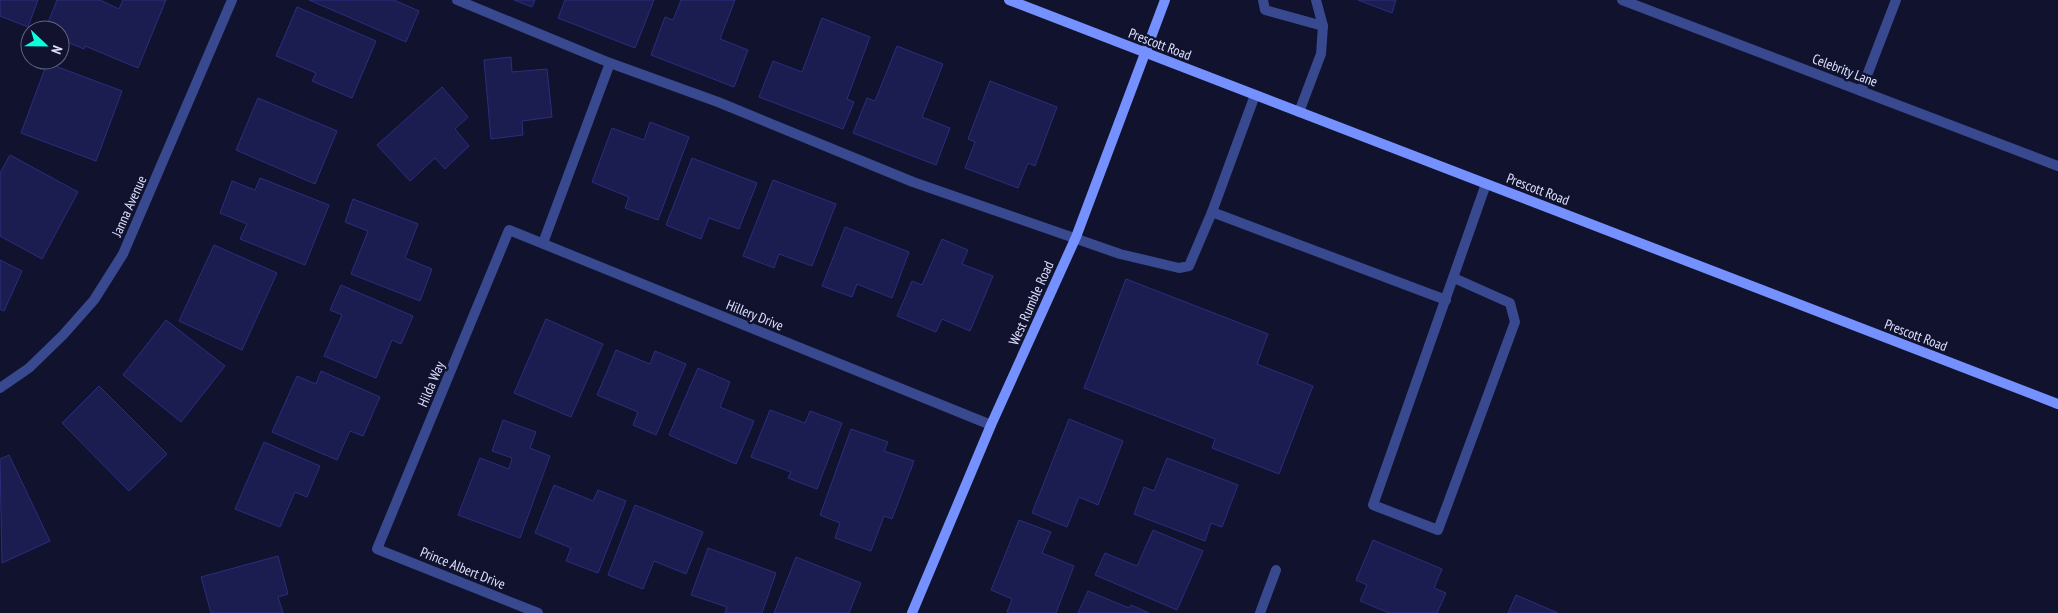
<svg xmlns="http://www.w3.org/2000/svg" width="2058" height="613" font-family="'PT Sans Narrow',sans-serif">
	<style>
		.building { fill: #1b1c50; stroke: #2b2e7e }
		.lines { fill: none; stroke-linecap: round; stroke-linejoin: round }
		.lane { stroke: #384990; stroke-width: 10 }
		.street { stroke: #384990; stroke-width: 10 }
		.secondary { stroke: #7491ff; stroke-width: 10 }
		.labels { text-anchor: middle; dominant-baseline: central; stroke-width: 5; stroke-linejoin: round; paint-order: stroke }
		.street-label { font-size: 14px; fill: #dde1ff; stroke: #10122e }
	</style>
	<rect width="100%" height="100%" fill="#10122e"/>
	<g class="building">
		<path d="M0,0H38L28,27L0,16Z"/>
		<path d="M57,0H100L119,9L123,0H166L138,68L85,46L84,49L60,39V30H45Z"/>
		<path d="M309,0H394L419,11L406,42Z"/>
		<path d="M514,0H535L532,7Z"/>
		<path d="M565,0H654L635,48L558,18Z"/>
		<path d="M681,0H735L720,39L748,50L734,87L651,55L665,17L673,20Z"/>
		<path d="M1358,0H1396L1392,13Z"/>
		<path d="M297,7L376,41L352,98L312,81L316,73L276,56Z"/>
		<path d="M822,18L870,37L847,99L854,102L843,129L759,97L773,61L802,72Z"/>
		<path d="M897,46L943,64L922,117L950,128L936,165L853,133L867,98L875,101Z"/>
		<path d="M511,57L512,72L547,69L552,117L522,121L523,135L491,139L484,60Z"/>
		<path d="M47,63L122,91L96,161L21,133Z"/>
		<path d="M990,81L1057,107L1035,166L1028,163L1018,188L965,168L975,142L968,139Z"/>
		<path d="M442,87L468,117L455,129L469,146L445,169L435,158L410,181L377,145Z"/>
		<path d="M258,98L337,131L315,184L236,150Z"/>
		<path d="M650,122L689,137L658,220L625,208L629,197L592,182L612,128L644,140Z"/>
		<path d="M10,155L78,192L42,259L0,236V173Z"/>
		<path d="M692,158L757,183L739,229L709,218L701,239L666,225Z"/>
		<path d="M260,178L329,205L305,265L240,239L247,224L220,213L232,181L255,190Z"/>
		<path d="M773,180L836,204L812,266L779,254L774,268L743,256Z"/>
		<path d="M353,199L418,224L405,258L432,269L420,301L351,274L368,231L345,222Z"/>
		<path d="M845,227L909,252L892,298L857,284L852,297L822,286Z"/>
		<path d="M942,239L968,250L962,264L993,276L970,331L942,319L936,332L897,316L912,281L922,285Z"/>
		<path d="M214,245L277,273L242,350L179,321Z"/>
		<path d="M0,260L22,271L4,311L0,309Z"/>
		<path d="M1126,279L1268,334L1257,364L1313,386L1279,474L1212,448L1215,439L1084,388Z"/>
		<path d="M341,285L413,316L401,344L392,340L376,378L324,356L342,315L330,310Z"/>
		<path d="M546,319L603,344L571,417L514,393Z"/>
		<path d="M166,320L225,366L181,422L123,375Z"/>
		<path d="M616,350L650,364L655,351L686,364L656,435L633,425L638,412L597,395Z"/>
		<path d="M698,368L730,382L720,407L754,421L736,464L669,435Z"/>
		<path d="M321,371L380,397L363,436L350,431L337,460L272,432L297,376L316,384Z"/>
		<path d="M99,386L167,454L129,491L62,423Z"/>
		<path d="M770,410L805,423L810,411L842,423L817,489L788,478L791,472L751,457Z"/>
		<path d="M1069,419L1123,441L1098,505L1079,497L1067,527L1032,513Z"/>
		<path d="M503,420L536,432L530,448L550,456L520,538L458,515L480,458L509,469L512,458L492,451Z"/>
		<path d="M851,429L888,442L884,451L914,461L892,519L884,516L871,551L835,538L840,523L820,515Z"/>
		<path d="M264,442L320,466L307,497L295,492L280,527L235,509Z"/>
		<path d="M9,455L50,541L2,563L0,459Z"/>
		<path d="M1167,458L1238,485L1222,527L1211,523L1205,541L1134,514L1144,487L1154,491Z"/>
		<path d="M554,485L593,501L598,490L626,501L598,573L566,561L571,548L535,533Z"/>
		<path d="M635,505L703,532L686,574L654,561L643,589L608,575Z"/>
		<path d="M1019,520L1051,532L1042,553L1074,566L1056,613H1009L1007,612L1012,599L991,590Z"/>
		<path d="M1153,530L1203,551L1177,610L1095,575L1105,553L1137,566Z"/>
		<path d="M1373,540L1442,569L1434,588L1446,593L1437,613H1389L1360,601L1367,585L1356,580Z"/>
		<path d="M708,548L776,573L762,613H725L727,607L691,595Z"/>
		<path d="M278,556L288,594L278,597L283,613H211L201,577Z"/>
		<path d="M796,557L861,583L849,613H774Z"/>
		<path d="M1088,591L1129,608L1131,605L1149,613H1078Z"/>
		<path d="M1516,595L1558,613H1508Z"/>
	</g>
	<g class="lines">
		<g class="lane">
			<path d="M457,0L610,63"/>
			<path d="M1263,0L1265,10L1323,26"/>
			<path d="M1255,95L1212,212L1446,300"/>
			<path d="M1299,112L1321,54L1323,26L1316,0"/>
			<path d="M543,243L610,63L718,102L913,182L1120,254L1179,268L1189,266L1212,212"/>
			<path d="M1454,278L1510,303L1515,322L1438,530L1373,505L1486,184"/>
		</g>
		<g class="street">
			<path d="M1622,0L2058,166"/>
			<path d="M1861,91L1896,0"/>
			<path d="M0,388L29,368L63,335L94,300L123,254L232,0"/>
			<path d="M538,613L377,549L509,230L991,425"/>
			<path d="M1260,613L1276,570"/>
		</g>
		<g class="secondary">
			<path d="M1009,0L2058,404"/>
			<path d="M912,613L991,425L1076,237L1165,0"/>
		</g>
	</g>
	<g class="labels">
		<g class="street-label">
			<text transform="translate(1160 44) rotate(21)">Prescott Road</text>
			<text transform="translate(1845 70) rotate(21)">Celebrity Lane</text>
			<text transform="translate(1538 189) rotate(21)">Prescott Road</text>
			<text transform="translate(129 206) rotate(-66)">Janna Avenue</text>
			<text transform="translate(1031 303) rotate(-66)">West Rumble Road</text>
			<text transform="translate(755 315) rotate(22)">Hillery Drive</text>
			<text transform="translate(1916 335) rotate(21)">Prescott Road</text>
			<text transform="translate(431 384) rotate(-67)">Hilda Way</text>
			<text transform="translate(463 568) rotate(22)">Prince Albert Drive</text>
		</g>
	</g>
	<g transform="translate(45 45) rotate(112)"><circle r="24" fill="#10122e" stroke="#626582"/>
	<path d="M0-4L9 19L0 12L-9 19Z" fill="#09ffdd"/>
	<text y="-8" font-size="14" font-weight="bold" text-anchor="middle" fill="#dde1ff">N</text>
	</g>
</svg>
